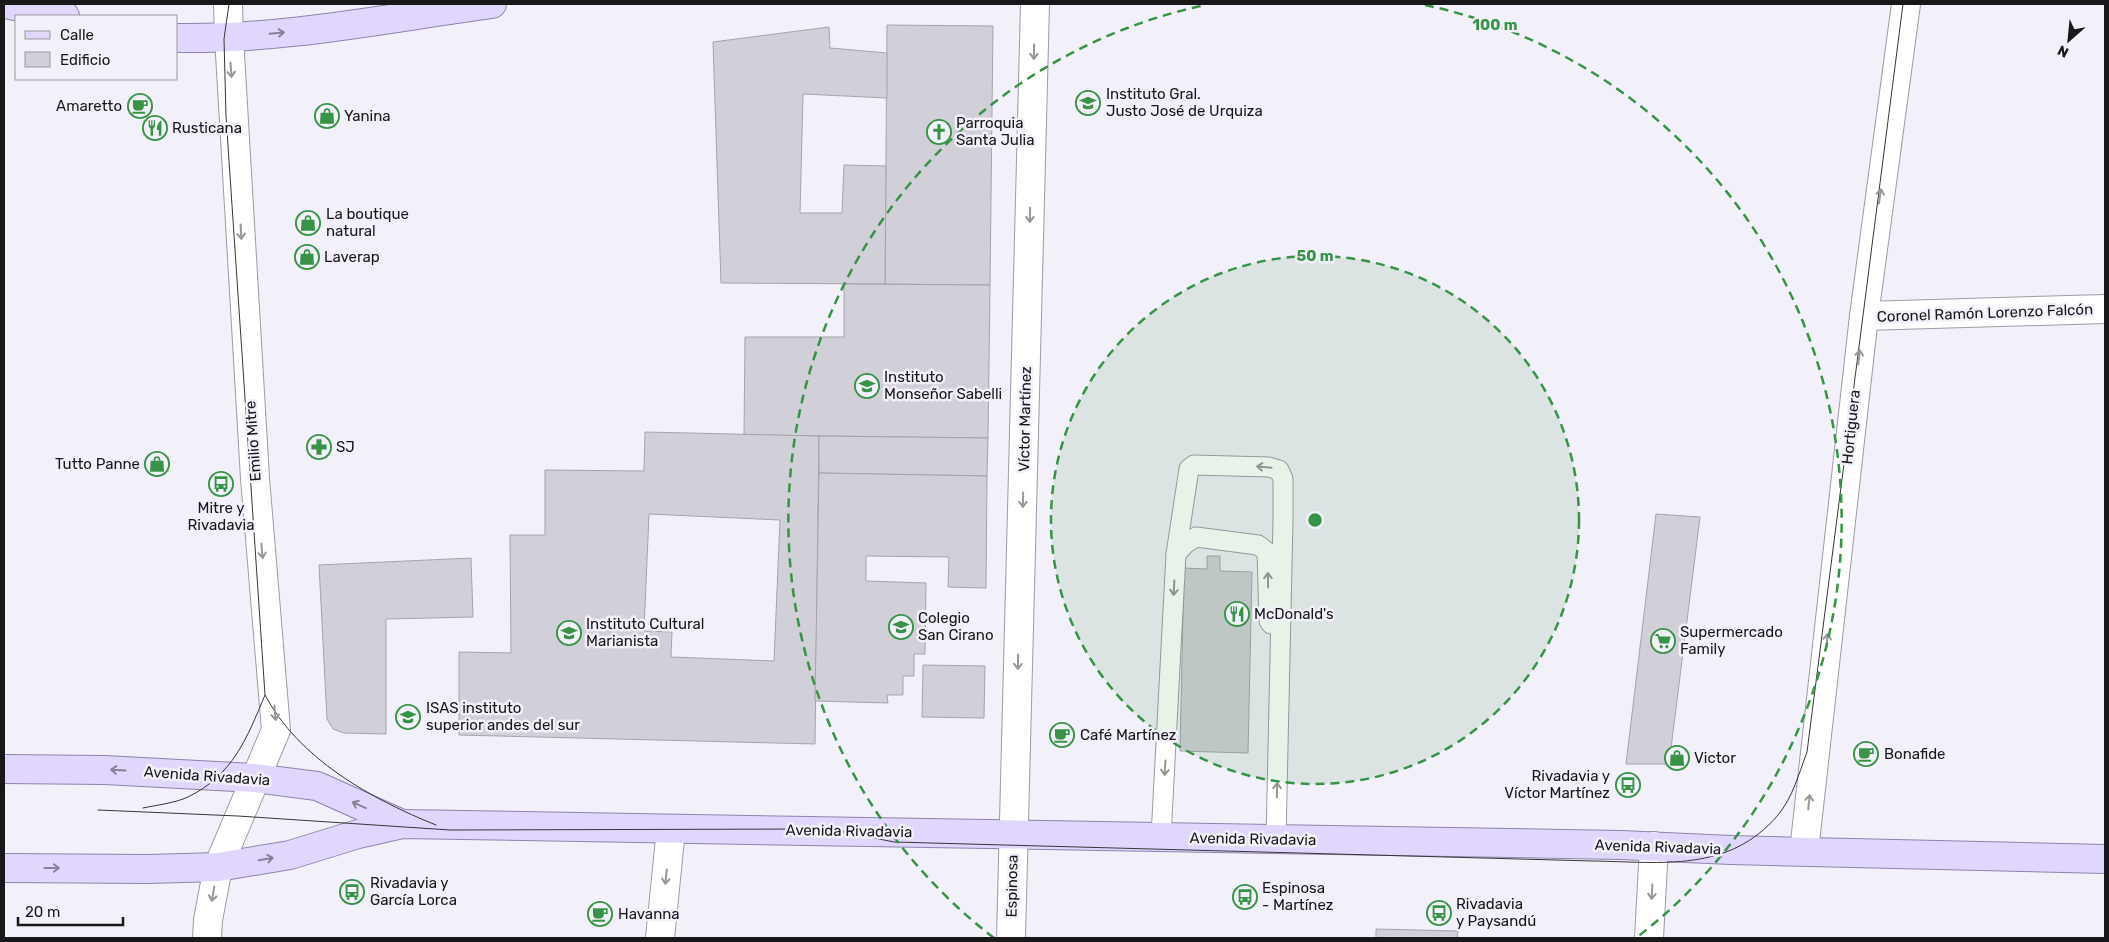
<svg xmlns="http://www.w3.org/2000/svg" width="2109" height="942" font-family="Rubik,sans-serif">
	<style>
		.building { fill: #d1cfd8; stroke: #a5a3ab; fill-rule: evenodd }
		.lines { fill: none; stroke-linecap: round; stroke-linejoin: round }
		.service-casing { stroke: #9d9ba4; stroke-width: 21 }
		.minor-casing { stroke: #9d9ba4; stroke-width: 30 }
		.tertiary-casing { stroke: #9d9ba4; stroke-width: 30 }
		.primary-casing { stroke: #8e83ac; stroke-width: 30 }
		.service { stroke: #fff; stroke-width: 19 }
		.minor { stroke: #fff; stroke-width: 28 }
		.tertiary { stroke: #fff; stroke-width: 28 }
		.primary { stroke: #e1d7fd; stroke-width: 28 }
		.tram { stroke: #373639; stroke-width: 1 }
		.oneway { stroke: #878197 }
		.oneway2 { stroke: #979798 }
		.ring { fill: none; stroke: #379446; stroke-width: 2.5; stroke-dasharray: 9 6 }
		.labels { text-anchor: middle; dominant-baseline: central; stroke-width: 5; stroke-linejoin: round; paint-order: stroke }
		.poi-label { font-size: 15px; fill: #18171a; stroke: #f2f0f9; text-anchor: start }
		.street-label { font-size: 15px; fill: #18171a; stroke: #f2f0f9 }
		.centre { fill: #379446; stroke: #f2f0f9; stroke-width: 2.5 }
		.ring-label { font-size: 15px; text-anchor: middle; font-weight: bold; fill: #379446; stroke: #f2f0f9; stroke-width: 5; stroke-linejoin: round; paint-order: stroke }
	</style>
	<rect width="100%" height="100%" fill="#f2f0f9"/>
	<g class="building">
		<path d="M887,25L993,26L990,285L885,284Z"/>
		<path d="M829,27L830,48L887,53V98L803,94L800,213H842L844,165L886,166L885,284L721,283L713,42Z"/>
		<path d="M844,284L990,285L988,438L744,435L745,337H844Z"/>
		<path d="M645,432L819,436L815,744L459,735V652L511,653L510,535H545V470L644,471ZM649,514L780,520L774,661L671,657L672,632L644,631Z"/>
		<path d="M819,436L988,438L987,476L819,473Z"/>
		<path d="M819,473L987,476L986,588L948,587L949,557L866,556V581L926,583L925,654H914V676H903V695H887L888,703L815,701Z"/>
		<path d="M1656,514L1700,517L1669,764H1626Z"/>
		<path d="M1207,556H1220V571L1252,572L1248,753L1180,751L1184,568L1207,569Z"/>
		<path d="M471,558L473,617L386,619V734L344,733L333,729L327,719L319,565Z"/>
		<path d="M923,665L985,666L984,718L922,717Z"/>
		<path d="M1376,929L1458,931L1457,938H1376Z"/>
	</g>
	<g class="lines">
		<defs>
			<g id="service">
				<path d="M1176,554L1189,469L1194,465L1269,467L1279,470L1283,479V520L1276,839"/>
				<path d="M1161,837L1176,554L1185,544L1196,537L1258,545L1267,552L1269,621L1271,624"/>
			</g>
			<g id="minor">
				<path d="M1864,316L2105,309"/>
				<path d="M1804,851L1864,316L1906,4"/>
				<path d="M207,938L208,920L218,867"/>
				<path d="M660,938L671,829"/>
				<path d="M1011,938L1035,4"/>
				<path d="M1649,938L1654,846"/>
			</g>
			<path id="tertiary" d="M218,867L276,730L255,478L229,37L228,4"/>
			<g id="primary">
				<path d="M5,4L65,16"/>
				<path d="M176,38C281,40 388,18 492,4"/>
				<path d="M4,769L105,770L254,778L317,786L402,824"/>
				<path d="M4,868L148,869L218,867L290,855L358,834L402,824L1621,845L1731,850L2105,859"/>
			</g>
		</defs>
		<use href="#service" class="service-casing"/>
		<use href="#minor" class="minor-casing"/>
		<use href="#tertiary" class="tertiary-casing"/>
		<use href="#primary" class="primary-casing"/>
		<use href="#service" class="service"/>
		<use href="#minor" class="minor"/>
		<use href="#tertiary" class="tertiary"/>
		<use href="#primary" class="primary"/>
		<g class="tram">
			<path d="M229,4L224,39L226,116L265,695C299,759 371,799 436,825"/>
			<path d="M143,808C157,805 175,803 188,797C233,775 247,738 265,695"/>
			<path d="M98,810L238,816L450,830L810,829L839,831L894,842L1593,861C1661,862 1729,873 1778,815C1793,797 1799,773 1807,752L1903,4"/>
		</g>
	</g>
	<defs><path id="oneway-shaft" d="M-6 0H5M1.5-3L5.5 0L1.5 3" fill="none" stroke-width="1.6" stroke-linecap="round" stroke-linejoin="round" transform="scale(1.25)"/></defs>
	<g class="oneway">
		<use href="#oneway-shaft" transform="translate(277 33) rotate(-5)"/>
		<use href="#oneway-shaft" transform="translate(118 770) rotate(-177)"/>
		<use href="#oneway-shaft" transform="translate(359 805) rotate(-156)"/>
		<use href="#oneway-shaft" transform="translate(266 859) rotate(-10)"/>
		<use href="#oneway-shaft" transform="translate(52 868)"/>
	</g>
	<g class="oneway2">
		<use href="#oneway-shaft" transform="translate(1034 52) rotate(91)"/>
		<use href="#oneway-shaft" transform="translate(231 70) rotate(86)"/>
		<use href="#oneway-shaft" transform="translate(1880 196) rotate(-82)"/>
		<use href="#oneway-shaft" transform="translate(1030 215) rotate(91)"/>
		<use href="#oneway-shaft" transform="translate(241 232) rotate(87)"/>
		<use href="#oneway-shaft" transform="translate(1859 357) rotate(-84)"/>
		<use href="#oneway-shaft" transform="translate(1264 467) rotate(-175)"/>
		<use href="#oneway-shaft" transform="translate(1023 500) rotate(91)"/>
		<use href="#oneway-shaft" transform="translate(262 551) rotate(85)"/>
		<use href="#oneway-shaft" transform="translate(1268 580) rotate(-91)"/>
		<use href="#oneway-shaft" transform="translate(1174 588) rotate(93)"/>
		<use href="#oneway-shaft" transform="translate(1827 641) rotate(-84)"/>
		<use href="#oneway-shaft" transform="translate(1018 662) rotate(91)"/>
		<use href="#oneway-shaft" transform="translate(275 713) rotate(85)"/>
		<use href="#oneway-shaft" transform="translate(1165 768) rotate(93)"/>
		<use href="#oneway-shaft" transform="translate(1277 790) rotate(-89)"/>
		<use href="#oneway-shaft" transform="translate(1809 802) rotate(-84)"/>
		<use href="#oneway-shaft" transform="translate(666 877) rotate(96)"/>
		<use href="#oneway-shaft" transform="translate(1652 892) rotate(93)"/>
		<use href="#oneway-shaft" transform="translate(213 894) rotate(100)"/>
	</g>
	<circle cx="1315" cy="520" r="264" fill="#379446" fill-opacity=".12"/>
	<g class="ring">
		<circle cx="1315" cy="520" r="264"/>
		<path d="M994 938A527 527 0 0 1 1205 5M1425 5A527 527 0 0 1 1636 938"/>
	</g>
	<defs>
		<symbol id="school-ring" viewBox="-11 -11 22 22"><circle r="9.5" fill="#f2f0f9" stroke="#379446" stroke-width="1.5"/><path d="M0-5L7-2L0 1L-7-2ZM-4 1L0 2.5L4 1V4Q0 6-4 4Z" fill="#379446"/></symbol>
		<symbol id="cafe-ring" viewBox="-11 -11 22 22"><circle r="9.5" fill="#f2f0f9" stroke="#379446" stroke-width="1.5"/><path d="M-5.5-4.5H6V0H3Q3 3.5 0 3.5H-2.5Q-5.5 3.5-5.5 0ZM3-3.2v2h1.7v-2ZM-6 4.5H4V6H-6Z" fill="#379446"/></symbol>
		<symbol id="shop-ring" viewBox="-11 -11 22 22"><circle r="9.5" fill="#f2f0f9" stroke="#379446" stroke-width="1.5"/><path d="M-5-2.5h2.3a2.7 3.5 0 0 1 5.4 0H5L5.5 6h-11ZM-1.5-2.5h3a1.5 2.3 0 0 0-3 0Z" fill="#379446"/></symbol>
		<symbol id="restaurant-ring" viewBox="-11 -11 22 22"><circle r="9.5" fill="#f2f0f9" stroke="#379446" stroke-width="1.5"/><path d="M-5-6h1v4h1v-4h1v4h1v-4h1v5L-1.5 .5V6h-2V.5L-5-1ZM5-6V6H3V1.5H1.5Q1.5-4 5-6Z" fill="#379446"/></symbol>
		<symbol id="church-ring" viewBox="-11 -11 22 22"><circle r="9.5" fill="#f2f0f9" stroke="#379446" stroke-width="1.5"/><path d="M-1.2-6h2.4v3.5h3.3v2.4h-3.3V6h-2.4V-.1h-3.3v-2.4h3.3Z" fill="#379446"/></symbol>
		<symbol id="pharmacy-ring" viewBox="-11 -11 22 22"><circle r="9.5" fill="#f2f0f9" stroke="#379446" stroke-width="1.5"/><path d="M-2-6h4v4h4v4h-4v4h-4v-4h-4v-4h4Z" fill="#379446"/></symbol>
		<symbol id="bus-ring" viewBox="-11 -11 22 22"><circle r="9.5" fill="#f2f0f9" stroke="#379446" stroke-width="1.5"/><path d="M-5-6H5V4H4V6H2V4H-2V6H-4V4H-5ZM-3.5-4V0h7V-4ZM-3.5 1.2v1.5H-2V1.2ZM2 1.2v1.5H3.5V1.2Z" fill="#379446"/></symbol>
		<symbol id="supermarket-ring" viewBox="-11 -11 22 22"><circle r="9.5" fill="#f2f0f9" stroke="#379446" stroke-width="1.5"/><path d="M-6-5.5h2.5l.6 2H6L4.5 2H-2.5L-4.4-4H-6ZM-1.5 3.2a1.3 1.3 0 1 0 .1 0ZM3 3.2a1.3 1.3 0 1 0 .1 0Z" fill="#379446"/></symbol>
		<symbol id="university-ring" viewBox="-11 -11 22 22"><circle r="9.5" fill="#f2f0f9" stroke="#379446" stroke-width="1.5"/><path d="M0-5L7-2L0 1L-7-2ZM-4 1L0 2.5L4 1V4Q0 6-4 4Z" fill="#379446"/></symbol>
	</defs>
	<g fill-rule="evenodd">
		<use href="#school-ring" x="1074" y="89" width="28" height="28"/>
		<use href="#cafe-ring" x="126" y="92" width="28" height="28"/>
		<use href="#shop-ring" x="313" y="102" width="28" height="28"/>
		<use href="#restaurant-ring" x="141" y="114" width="28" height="28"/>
		<use href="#church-ring" x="925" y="118" width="28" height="28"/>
		<use href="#shop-ring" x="294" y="209" width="28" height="28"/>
		<use href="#shop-ring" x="293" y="243" width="28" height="28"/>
		<use href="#school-ring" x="853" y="372" width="28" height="28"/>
		<use href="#pharmacy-ring" x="305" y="433" width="28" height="28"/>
		<use href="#shop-ring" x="143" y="450" width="28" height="28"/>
		<use href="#bus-ring" x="207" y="470" width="28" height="28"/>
		<use href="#restaurant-ring" x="1223" y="600" width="28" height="28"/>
		<use href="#school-ring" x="887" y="613" width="28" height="28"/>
		<use href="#school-ring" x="555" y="619" width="28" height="28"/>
		<use href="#supermarket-ring" x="1649" y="627" width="28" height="28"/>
		<use href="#university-ring" x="394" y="703" width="28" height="28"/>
		<use href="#cafe-ring" x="1048" y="721" width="28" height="28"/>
		<use href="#cafe-ring" x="1852" y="740" width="28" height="28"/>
		<use href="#shop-ring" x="1663" y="744" width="28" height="28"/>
		<use href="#bus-ring" x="1614" y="771" width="28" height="28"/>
		<use href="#bus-ring" x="338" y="878" width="28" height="28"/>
		<use href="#bus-ring" x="1231" y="883" width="28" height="28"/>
		<use href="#bus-ring" x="1425" y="899" width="28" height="28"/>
		<use href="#cafe-ring" x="586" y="900" width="28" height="28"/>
	</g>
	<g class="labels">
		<g class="poi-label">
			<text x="1106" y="94">Instituto Gral.<tspan x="1106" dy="17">Justo José de Urquiza</tspan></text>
			<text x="122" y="106" text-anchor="end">Amaretto</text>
			<text x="344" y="116">Yanina</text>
			<text x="956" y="123">Parroquia<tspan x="956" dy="17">Santa Julia</tspan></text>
			<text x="172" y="128">Rusticana</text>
			<text x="326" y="214">La boutique<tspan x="326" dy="17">natural</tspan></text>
			<text x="324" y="257">Laverap</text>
			<text x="884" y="377">Instituto<tspan x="884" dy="17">Monseñor Sabelli</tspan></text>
			<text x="336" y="447">SJ</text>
			<text x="140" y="464" text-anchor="end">Tutto Panne</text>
			<text x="221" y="508" text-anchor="middle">Mitre y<tspan x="221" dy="17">Rivadavia</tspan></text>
			<text x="1254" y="614">McDonald's</text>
			<text x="918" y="618">Colegio<tspan x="918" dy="17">San Cirano</tspan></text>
			<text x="586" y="624">Instituto Cultural<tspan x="586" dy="17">Marianista</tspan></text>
			<text x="1680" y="632">Supermercado<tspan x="1680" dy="17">Family</tspan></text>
			<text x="426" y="708">ISAS instituto<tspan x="426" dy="17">superior andes del sur</tspan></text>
			<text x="1080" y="735">Café Martínez</text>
			<text x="1884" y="754">Bonafide</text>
			<text x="1694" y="758">Victor</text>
			<text x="1610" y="776" text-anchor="end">Rivadavia y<tspan x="1610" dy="17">Víctor Martínez</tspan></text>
			<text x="370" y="883">Rivadavia y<tspan x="370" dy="17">García Lorca</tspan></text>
			<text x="1262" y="888">Espinosa<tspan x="1262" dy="17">- Martínez</tspan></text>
			<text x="1456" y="904">Rivadavia<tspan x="1456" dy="17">y Paysandú</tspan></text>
			<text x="618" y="914">Havanna</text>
		</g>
		<g class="street-label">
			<text transform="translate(1985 313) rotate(-2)">Coronel Ramón Lorenzo Falcón</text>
			<text transform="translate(1025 419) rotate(-89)">Víctor Martínez</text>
			<text transform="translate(1851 427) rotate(-84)">Hortiguera</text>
			<text transform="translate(253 441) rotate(-94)">Emilio Mitre</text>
			<text transform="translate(207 776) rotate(4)">Avenida Rivadavia</text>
			<text transform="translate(849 831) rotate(1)">Avenida Rivadavia</text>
			<text transform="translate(1253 839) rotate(1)">Avenida Rivadavia</text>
			<text transform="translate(1658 847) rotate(2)">Avenida Rivadavia</text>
			<text transform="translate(1012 886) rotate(-89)">Espinosa</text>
		</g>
	</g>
	<circle cx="1315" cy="520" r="8" class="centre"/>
	<g class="ring-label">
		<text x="1495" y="30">100 m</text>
		<text x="1315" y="261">50 m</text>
	</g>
	<rect width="2109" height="942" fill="none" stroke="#18171a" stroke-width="10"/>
	<rect x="15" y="15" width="162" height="65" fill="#f2f0f9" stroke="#9b99a0"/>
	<rect x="25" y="31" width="25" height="8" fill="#e1d7fd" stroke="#9b99a0"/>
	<text x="60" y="40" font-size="15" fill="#18171a">Calle</text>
	<rect x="25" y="52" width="25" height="15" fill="#d1cfd8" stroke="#9b99a0"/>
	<text x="60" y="65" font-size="15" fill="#18171a">Edificio</text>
	<g transform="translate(2069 40) rotate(207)" stroke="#f2f0f9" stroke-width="4" paint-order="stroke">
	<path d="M0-4L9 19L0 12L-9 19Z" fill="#18171a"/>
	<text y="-8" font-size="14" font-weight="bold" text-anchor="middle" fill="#18171a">N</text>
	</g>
	<path d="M18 917v8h105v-8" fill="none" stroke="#18171a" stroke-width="2.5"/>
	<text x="25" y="917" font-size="15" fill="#18171a" stroke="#f2f0f9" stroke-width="4" paint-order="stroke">20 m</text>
</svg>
